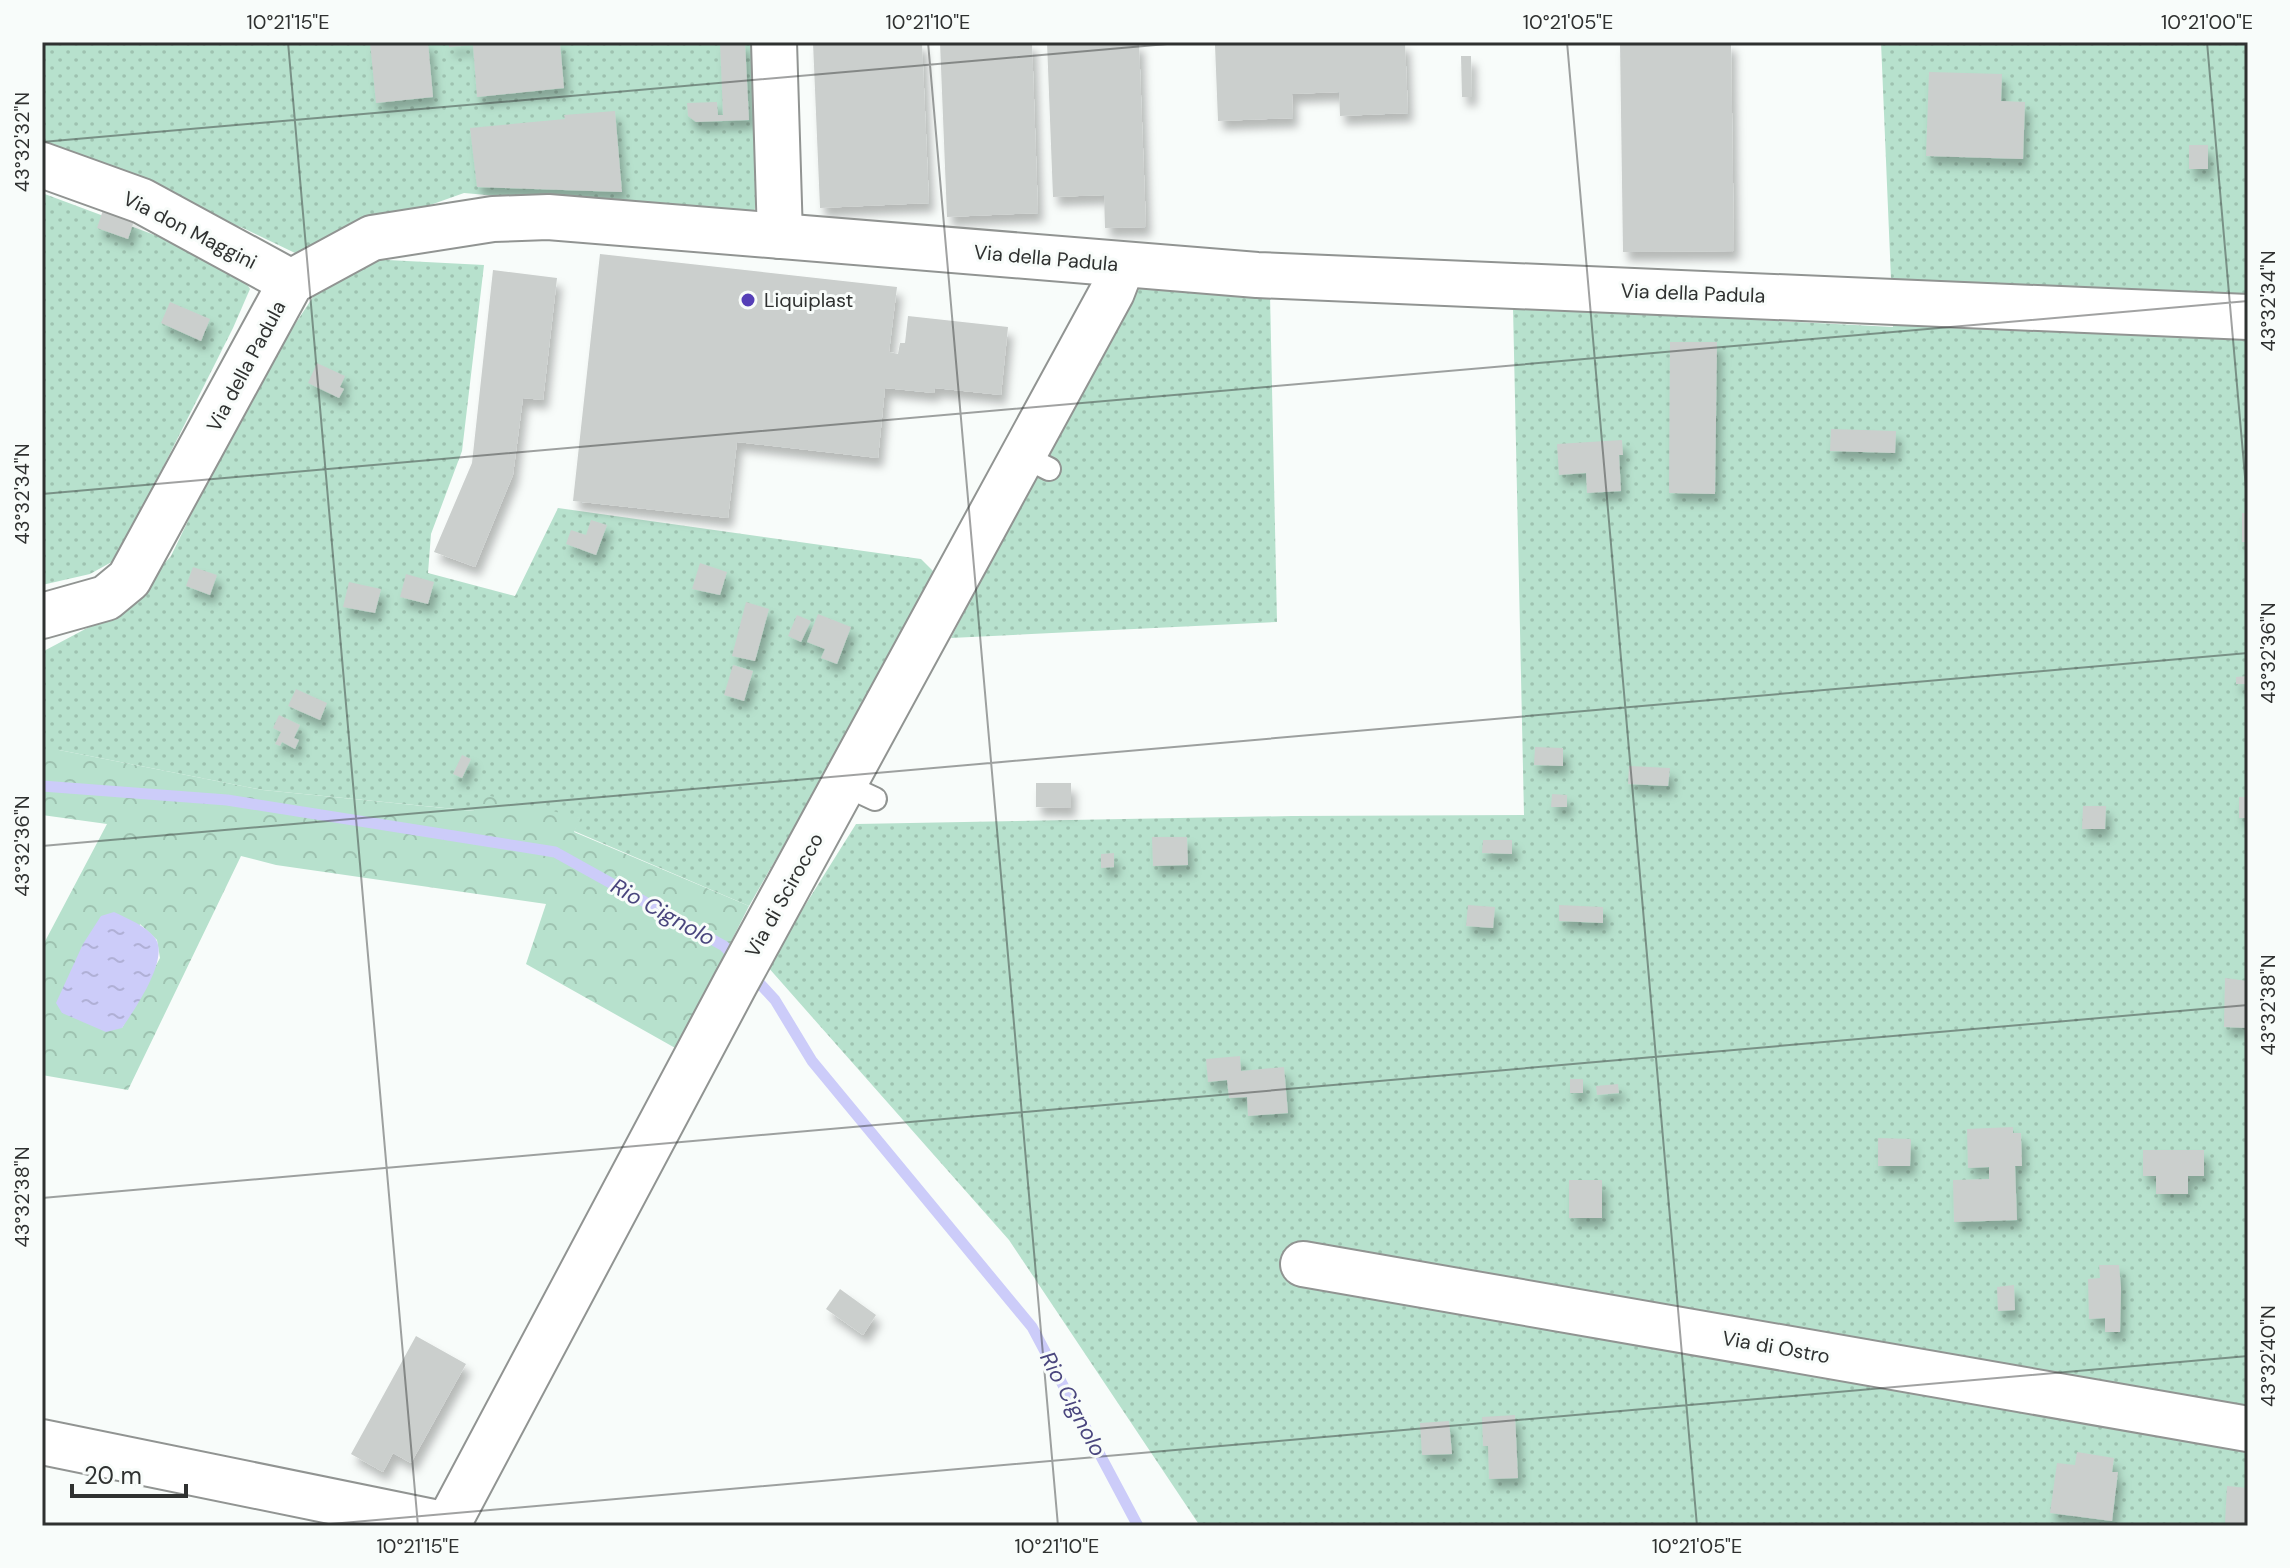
<svg xmlns="http://www.w3.org/2000/svg" width="2290" height="1568" font-family="'DM Sans',sans-serif">
	<style>
		.green { fill: url(#green-dots) }
		.forest { fill: url(#forest-crowns); fill-rule: evenodd }
		.water { fill: url(#water-ripples) }
		.lines { fill: none; stroke-linecap: round; stroke-linejoin: round }
		.stream { stroke: #ccccf9; stroke-width: 11 }
		.building { fill: #cbcfcd; filter: url(#shadow) }
		.service-casing { stroke: #919492; stroke-width: 26 }
		.minor-casing { stroke: #919492; stroke-width: 48 }
		.service { stroke: #fff; stroke-width: 22 }
		.minor { stroke: #fff; stroke-width: 44 }
		.ticks { fill: none; stroke: #2f3130; stroke-width: 2; stroke-opacity: 0.45 }
		.poi-dot { fill: #553fb7; stroke: #f8fcfa; stroke-width: 3 }
		.labels { text-anchor: middle; dominant-baseline: central; stroke-width: 6; stroke-linejoin: round; paint-order: stroke }
		.street-label { font-size: 20px; fill: #2f3130; stroke: #f8fcfa }
		.poi-label { font-size: 20px; fill: #2f3130; stroke: #f8fcfa; text-anchor: start }
		.water-label { font-size: 22px; font-style: italic; fill: #4a467e; stroke: #f8fcfa }
		.neatline { fill: none; stroke: #2f3130; stroke-width: 3 }
		.ticks-label { font-size: 20px; text-anchor: middle; fill: #2f3130 }
	</style>
	<defs>
		<pattern id="green-dots" width="8" height="8" patternUnits="userSpaceOnUse" patternTransform="scale(2)"><rect width="8" height="8" fill="#b7e1cd"/><path d="M2 2h.1M6 6h.1" fill="none" stroke="#9ec2b0" stroke-width="1.8" stroke-linecap="round"/></pattern>
		<pattern id="forest-crowns" width="20" height="18" patternUnits="userSpaceOnUse" patternTransform="scale(2)"><rect width="20" height="18" fill="#b7e1cd"/><path d="M2 6a3 3 0 1 1 6 0M12 15a3 3 0 1 1 6 0" fill="none" stroke="#9ec2b0"/></pattern>
		<pattern id="water-ripples" width="26" height="14" patternUnits="userSpaceOnUse" patternTransform="scale(2)"><rect width="26" height="14" fill="#ccccf9"/><path d="M2 4q2-2 4 0t4 0M15 11q2-2 4 0t4 0" fill="none" stroke="#b0b0d6"/></pattern>
		<filter id="shadow"><feDropShadow dx="5" dy="9" stdDeviation="4" flood-color="#0004"/></filter>
	</defs>
	<rect width="100%" height="100%" fill="#f8fcfa"/>
	<g class="green">
		<path d="M42,42H752L757,198L753,218L464,193L295,253L243,228L42,155Z"/>
		<path d="M1881,42H2248V1526H1200L1009,1240L767,966L856,824L1292,816L1524,815L1513,307L1893,327Z"/>
		<path d="M42,193L235,265L250,289L233,328L117,559L90,574L42,585Z"/>
		<path d="M368,259L484,265L462,451L431,534L428,573L515,596L558,508L921,559L938,576L749,906L574,831L580,818L475,811L263,790L59,750H42V652L123,609L171,556L252,389L323,282Z"/>
		<path d="M1134,285L1270,294L1277,622L951,638Z"/>
	</g>
	<path class="forest" d="M42,750H59L263,790L474,811L486,795L581,818L574,832L749,906L677,1049L526,964L546,904L276,865L241,856L128,1090L42,1075V947L107,824L42,815ZM140,924L157,940L160,958L122,1028Z"/>
	<path class="water" d="M114,912C128,919 145,925 155,938C170,958 135,1009 122,1028L106,1032L62,1013L56,1003L83,944L101,916Z"/>
	<g class="lines">
		<g class="stream">
			<path d="M42,786L227,800L555,852L724,946L738,961"/>
			<path d="M750,973L775,1000L812,1061L1032,1327L1138,1526"/>
		</g>
	</g>
	<g class="building">
		<path d="M370,42H428L433,97L376,103Z"/>
		<path d="M449,42H560L564,88L477,97L473,45L449,47Z"/>
		<path d="M720,42H745L749,120L696,122L688,116L687,103L717,102L718,115H723Z"/>
		<path d="M813,42H922L929,203L820,208Z"/>
		<path d="M940,42H1032L1038,213L947,217Z"/>
		<path d="M1047,42H1139L1146,227L1105,228L1104,195L1053,197Z"/>
		<path d="M1274,42H1405L1408,113L1340,116L1339,92L1292,94L1293,118L1218,121L1215,45Z"/>
		<path d="M1620,42H1731L1734,251L1623,252Z"/>
		<path d="M1461,56H1471L1472,97H1462Z"/>
		<path d="M1929,72L2002,74L2001,101L2025,102L2023,159L1926,156Z"/>
		<path d="M615,111L622,192L477,187L470,128L565,119L564,115Z"/>
		<rect x="2189" y="145" width="19" height="24"/>
		<path d="M103,210L134,221L128,239L97,228Z"/>
		<path d="M600,254L897,287L889,352L898,354L900,343H905L908,316L1008,327L1001,395L935,388L934,393L885,388L878,458L737,442L728,518L573,501Z"/>
		<path d="M493,270L557,278L543,400L523,398L513,475L475,567L434,552L472,463Z"/>
		<path d="M170,302L210,319L201,341L161,323Z"/>
		<path d="M1670,342H1717L1715,494L1669,493Z"/>
		<path d="M317,363L345,376L340,387L344,389L339,398L308,383Z"/>
		<path d="M1831,429L1896,431L1895,453L1830,451Z"/>
		<path d="M1622,440L1623,455H1619L1621,491L1587,493L1586,473L1559,475L1557,444Z"/>
		<rect x="2242" y="513" width="6" height="29"/>
		<path d="M591,520L607,525L596,555L566,544L571,530L586,535Z"/>
		<path d="M700,563L727,572L720,595L692,589Z"/>
		<path d="M193,567L217,575L210,595L186,586Z"/>
		<path d="M406,574L434,582L428,604L400,597Z"/>
		<path d="M349,582L381,589L375,613L343,607Z"/>
		<path d="M746,602L769,609L755,661L732,656Z"/>
		<path d="M818,614L851,627L837,664L821,658L825,649L807,642Z"/>
		<path d="M797,615L811,621L801,642L788,636Z"/>
		<path d="M733,665L753,671L744,701L724,695Z"/>
		<path d="M2248,676V684H2236V677Z"/>
		<path d="M296,689L327,703L320,720L288,706Z"/>
		<path d="M279,715L300,725L294,738L299,740L295,749L282,742L280,746L275,744L281,732L273,728Z"/>
		<path d="M1535,747L1563,748V766L1534,765Z"/>
		<path d="M462,755L471,759L462,778L453,774Z"/>
		<path d="M1629,766L1670,768L1668,786L1628,784Z"/>
		<path d="M1036,783H1071V808L1036,807Z"/>
		<path d="M1552,794L1567,795V807H1551Z"/>
		<rect x="2239" y="797" width="9" height="21"/>
		<path d="M2083,806H2106L2105,829H2082Z"/>
		<path d="M1152,837H1187L1188,865L1153,866Z"/>
		<path d="M1483,840H1512V854L1482,853Z"/>
		<path d="M1114,853V867L1101,868V854Z"/>
		<path d="M1468,905L1495,907L1493,928L1466,926Z"/>
		<path d="M1559,905L1603,907V923L1559,921Z"/>
		<path d="M2225,978L2248,981V1028L2224,1027Z"/>
		<path d="M1240,1056L1241,1071L1284,1067L1288,1113L1248,1116L1247,1097L1229,1098L1227,1080L1208,1082L1206,1059Z"/>
		<rect x="1570" y="1079" width="13" height="14"/>
		<path d="M1618,1084L1619,1093L1597,1095L1596,1086Z"/>
		<path d="M2013,1127V1133H2021L2022,1166H2015L2017,1220L1954,1222L1953,1180L1989,1179V1167L1968,1168L1967,1129Z"/>
		<path d="M1878,1138L1911,1139L1910,1166H1878Z"/>
		<path d="M2143,1150H2204V1176H2188V1194H2156V1176H2143Z"/>
		<rect x="1569" y="1180" width="33" height="38"/>
		<path d="M2099,1265H2119L2121,1288L2120,1332H2105V1318L2089,1319L2088,1279L2100,1278Z"/>
		<path d="M2014,1285L2015,1310L1998,1311L1997,1287Z"/>
		<path d="M840,1289L876,1315L863,1335L826,1309Z"/>
		<path d="M416,1336L466,1364L411,1463L393,1453L383,1472L351,1454Z"/>
		<path d="M1515,1415L1518,1478L1489,1479L1488,1446H1483L1482,1417Z"/>
		<path d="M1449,1421L1452,1454L1422,1455L1420,1423Z"/>
		<path d="M2077,1452L2114,1458L2112,1472H2118L2112,1521L2050,1513L2057,1463L2075,1465Z"/>
		<path d="M2227,1486L2248,1488V1524L2225,1523Z"/>
	</g>
	<g class="lines">
		<defs>
			<g id="service">
				<path d="M1021,455L1049,469"/>
				<path d="M845,785L875,799"/>
			</g>
			<g id="minor">
				<path d="M774,42L780,236"/>
				<path d="M42,165L142,201L291,282"/>
				<path d="M42,616L106,598L129,579L291,282L372,238L493,219L548,217L1257,275L2248,317"/>
				<path d="M1303,1264L2248,1429"/>
				<path d="M42,1442L448,1525"/>
				<path d="M447,1526L735,984L1112,292L1122,266"/>
			</g>
		</defs>
		<use href="#service" class="service-casing"/>
		<use href="#minor" class="minor-casing"/>
		<use href="#service" class="service"/>
		<use href="#minor" class="minor"/>
	</g>
	<path class="ticks" d="M288,42L418,1526M928,42L1058,1526M1567,42L1697,1526M2207,42L2248,511M42,142L1190,42M42,494L2248,301M42,846L2248,653M42,1198L2248,1005M308,1526L2248,1356"/>
	<circle class="poi-dot" cx="748" cy="300" r="8"/>
	<g class="labels">
		<g class="street-label">
			<text transform="translate(190 230) rotate(27)">Via don Maggini</text>
			<text transform="translate(1046 258) rotate(5)">Via della Padula</text>
			<text transform="translate(1693 293) rotate(2)">Via della Padula</text>
			<text transform="translate(246 366) rotate(-62)">Via della Padula</text>
			<text transform="translate(784 895) rotate(-61)">Via di Scirocco</text>
			<text transform="translate(1776 1347) rotate(10)">Via di Ostro</text>
		</g>
		<g class="poi-label">
			<text x="764" y="300">Liquiplast</text>
		</g>
		<g class="water-label">
			<text transform="translate(663 912) rotate(29)">Rio Cignolo</text>
			<text transform="translate(1073 1404) rotate(62)">Rio Cignolo</text>
		</g>
	</g>
	<rect width="2290" height="1568" fill="none" stroke="#f8fcfa" stroke-width="88"/>
	<path d="M72 1484v12h114v-12" fill="none" stroke="#2f3130" stroke-width="4"/>
	<text x="84" y="1484" font-size="24" fill="#2f3130" stroke="#f8fcfa" stroke-width="6" paint-order="stroke">20 m</text>
	<rect x="44" y="44" width="2202" height="1480" class="neatline"/>
	<g class="ticks-label">
		<text x="288" y="29">10°21'15"E</text>
		<text x="928" y="29">10°21'10"E</text>
		<text x="1568" y="29">10°21'05"E</text>
		<text x="2207" y="29">10°21'00"E</text>
		<text transform="translate(22 142) rotate(-90)" y="7">43°32'32"N</text>
		<text transform="translate(2268 301) rotate(-90)" y="7">43°32'34"N</text>
		<text transform="translate(22 494) rotate(-90)" y="7">43°32'34"N</text>
		<text transform="translate(2268 653) rotate(-90)" y="7">43°32'36"N</text>
		<text transform="translate(22 846) rotate(-90)" y="7">43°32'36"N</text>
		<text transform="translate(2268 1005) rotate(-90)" y="7">43°32'38"N</text>
		<text transform="translate(22 1197) rotate(-90)" y="7">43°32'38"N</text>
		<text transform="translate(2268 1356) rotate(-90)" y="7">43°32'40"N</text>
		<text x="418" y="1553">10°21'15"E</text>
		<text x="1057" y="1553">10°21'10"E</text>
		<text x="1697" y="1553">10°21'05"E</text>
	</g>
</svg>
